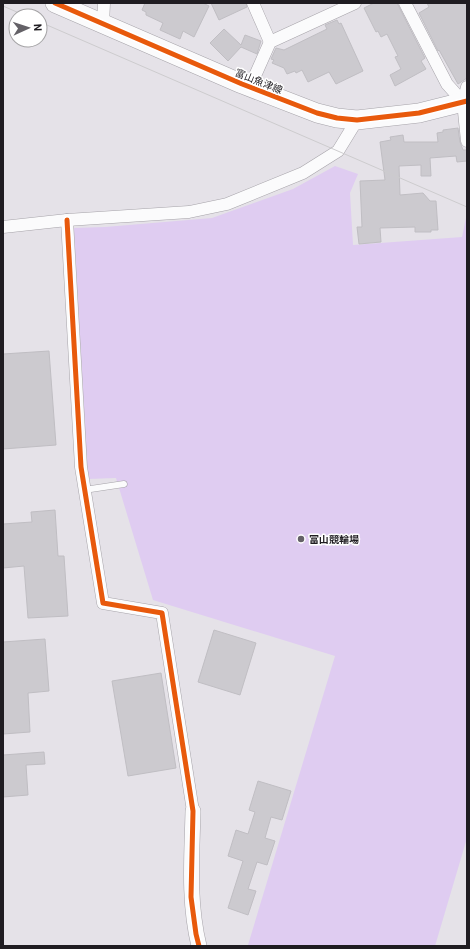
<svg xmlns="http://www.w3.org/2000/svg" width="470" height="949" font-family="Barlow,'Noto Sans JP',sans-serif">
	<style>
		.green { fill: #dfccf1 }
		.building { fill: #cccacf; stroke: #c0bec3 }
		.lines { fill: none; stroke-linecap: round; stroke-linejoin: round }
		.service-casing { stroke: #a6a3a9; stroke-width: 7 }
		.minor-casing { stroke: #a6a3a9; stroke-width: 13 }
		.tertiary-casing { stroke: #a6a3a9; stroke-width: 16 }
		.primary-casing { stroke: #a6a3a9; stroke-width: 20 }
		.service { stroke: #fbfbfc; stroke-width: 6 }
		.minor { stroke: #fbfbfc; stroke-width: 12 }
		.tertiary { stroke: #fbfbfc; stroke-width: 15 }
		.primary { stroke: #fbfbfc; stroke-width: 19 }
		.tram { stroke: #cdccce; stroke-width: 1 }
		.cycleway-casing { stroke: #fff; stroke-width: 8 }
		.cycleway { stroke: #e8590c; stroke-width: 5 }
		.poi-dot { fill: #646167; stroke: #fff; stroke-width: 1.5 }
		.labels { text-anchor: middle; dominant-baseline: central; stroke-width: 3; stroke-linejoin: round; paint-order: stroke }
		.street-label { font-size: 10px; fill: #1f1c21; stroke: #fff }
		.poi-label { font-size: 10px; font-weight: bold; fill: #1f1c21; stroke: #fff; text-anchor: start }
	</style>
	<rect width="100%" height="100%" fill="#e5e2e8"/>
	<path class="green" d="M335,166L358,174L350,193L353,245L462,237L467,213V838L435,946L248,945L335,656L153,600L116,478L88,479L74,228L105,227L212,218L293,189Z"/>
	<g class="building">
		<path d="M145,3H203L209,6L194,37L183,31L180,39L160,30L163,23L146,15V12L142,10Z"/>
		<path d="M211,3H246L247,7L219,20Z"/>
		<path d="M374,3H397L425,58L421,61L426,69L395,86L390,75L401,69L395,57L398,56L387,34L381,37L378,31L376,32L364,8Z"/>
		<path d="M427,3H467V78L458,84L439,50L438,51L419,13L429,7Z"/>
		<path d="M337,20L339,24L341,23L363,71L336,84L329,72L308,82L302,70L296,73L295,71L287,74L284,68L272,63L274,60L271,59L276,48L284,50L327,29L325,25Z"/>
		<path d="M224,29L241,45L245,35L261,41L257,54L241,47L228,61L210,43Z"/>
		<path d="M458,128L460,142L463,150H467V161L457,162L456,156L430,158L431,176H421V165L399,166L400,195L423,193L430,201H436L438,230H431V232H415V227L380,228L381,242L359,244L357,227H362L360,181L385,180L380,142L391,140L390,137L403,135L404,142H438L437,133L443,132V130Z"/>
		<path d="M49,351L56,445L3,449V354Z"/>
		<path d="M55,510L58,556H64L68,616L28,618L24,566L3,568V524L32,522L31,512Z"/>
		<path d="M214,630L256,643L240,695L198,682Z"/>
		<path d="M45,639L49,691L28,693L30,732L3,734V642Z"/>
		<path d="M161,673L176,768L128,776L112,681Z"/>
		<path d="M44,752L45,764L26,765L28,795L3,797V755Z"/>
		<path d="M258,781L291,791L282,820L271,817L265,838L275,841L267,865L257,862L248,889L256,891L248,915L228,908L243,861L228,856L236,830L248,834L255,812L249,810Z"/>
	</g>
	<g class="lines">
		<defs>
			<path id="service" d="M84,490L124,484"/>
			<g id="minor">
				<path d="M253,3L270,42"/>
				<path d="M405,3L447,84L463,102"/>
				<path d="M103,24L104,3"/>
				<path d="M250,87L270,42L355,3"/>
				<path d="M467,87L463,102L467,141"/>
				<path d="M67,220L81,467L103,603L162,613L193,811"/>
				<path d="M3,227L67,220L189,212L227,204L303,173L338,151L357,120"/>
			</g>
			<path id="tertiary" d="M193,811C192,856 188,901 199,946"/>
			<path id="primary" d="M55,3L242,84L317,113L337,118L357,120L419,113L467,101"/>
		</defs>
		<use href="#service" class="service-casing"/>
		<use href="#minor" class="minor-casing"/>
		<use href="#tertiary" class="tertiary-casing"/>
		<use href="#primary" class="primary-casing"/>
		<use href="#service" class="service"/>
		<use href="#minor" class="minor"/>
		<use href="#tertiary" class="tertiary"/>
		<use href="#primary" class="primary"/>
		<g class="tram">
			<path d="M3,6L26,16"/>
			<path d="M40,22L467,207"/>
		</g>
		<defs>
			<g id="cycleway">
				<path d="M55,3L242,84L317,113L337,118L357,120L419,113L467,101"/>
				<path d="M67,220L81,467L103,603L162,613L193,811L191,897L196,934L199,946"/>
			</g>
		</defs>
		<use href="#cycleway" class="cycleway-casing"/>
		<use href="#cycleway" class="cycleway"/>
	</g>
	<circle class="poi-dot" cx="301" cy="539" r="4"/>
	<g class="labels">
		<g class="street-label">
			<text transform="translate(259 81) rotate(22)">富山魚津線</text>
		</g>
		<g class="poi-label">
			<text x="309" y="539">富山競輪場</text>
		</g>
	</g>
	<rect width="470" height="949" fill="none" stroke="#1f1c21" stroke-width="8"/>
	<g transform="translate(28 28) rotate(87)"><circle r="19" fill="#ffffff" stroke="#a5a4a6"/>
	<path d="M0-3L7 15L0 10L-7 15Z" fill="#646167"/>
	<text y="-6" font-size="11" font-weight="bold" text-anchor="middle" fill="#1f1c21">N</text>
	</g>
</svg>
